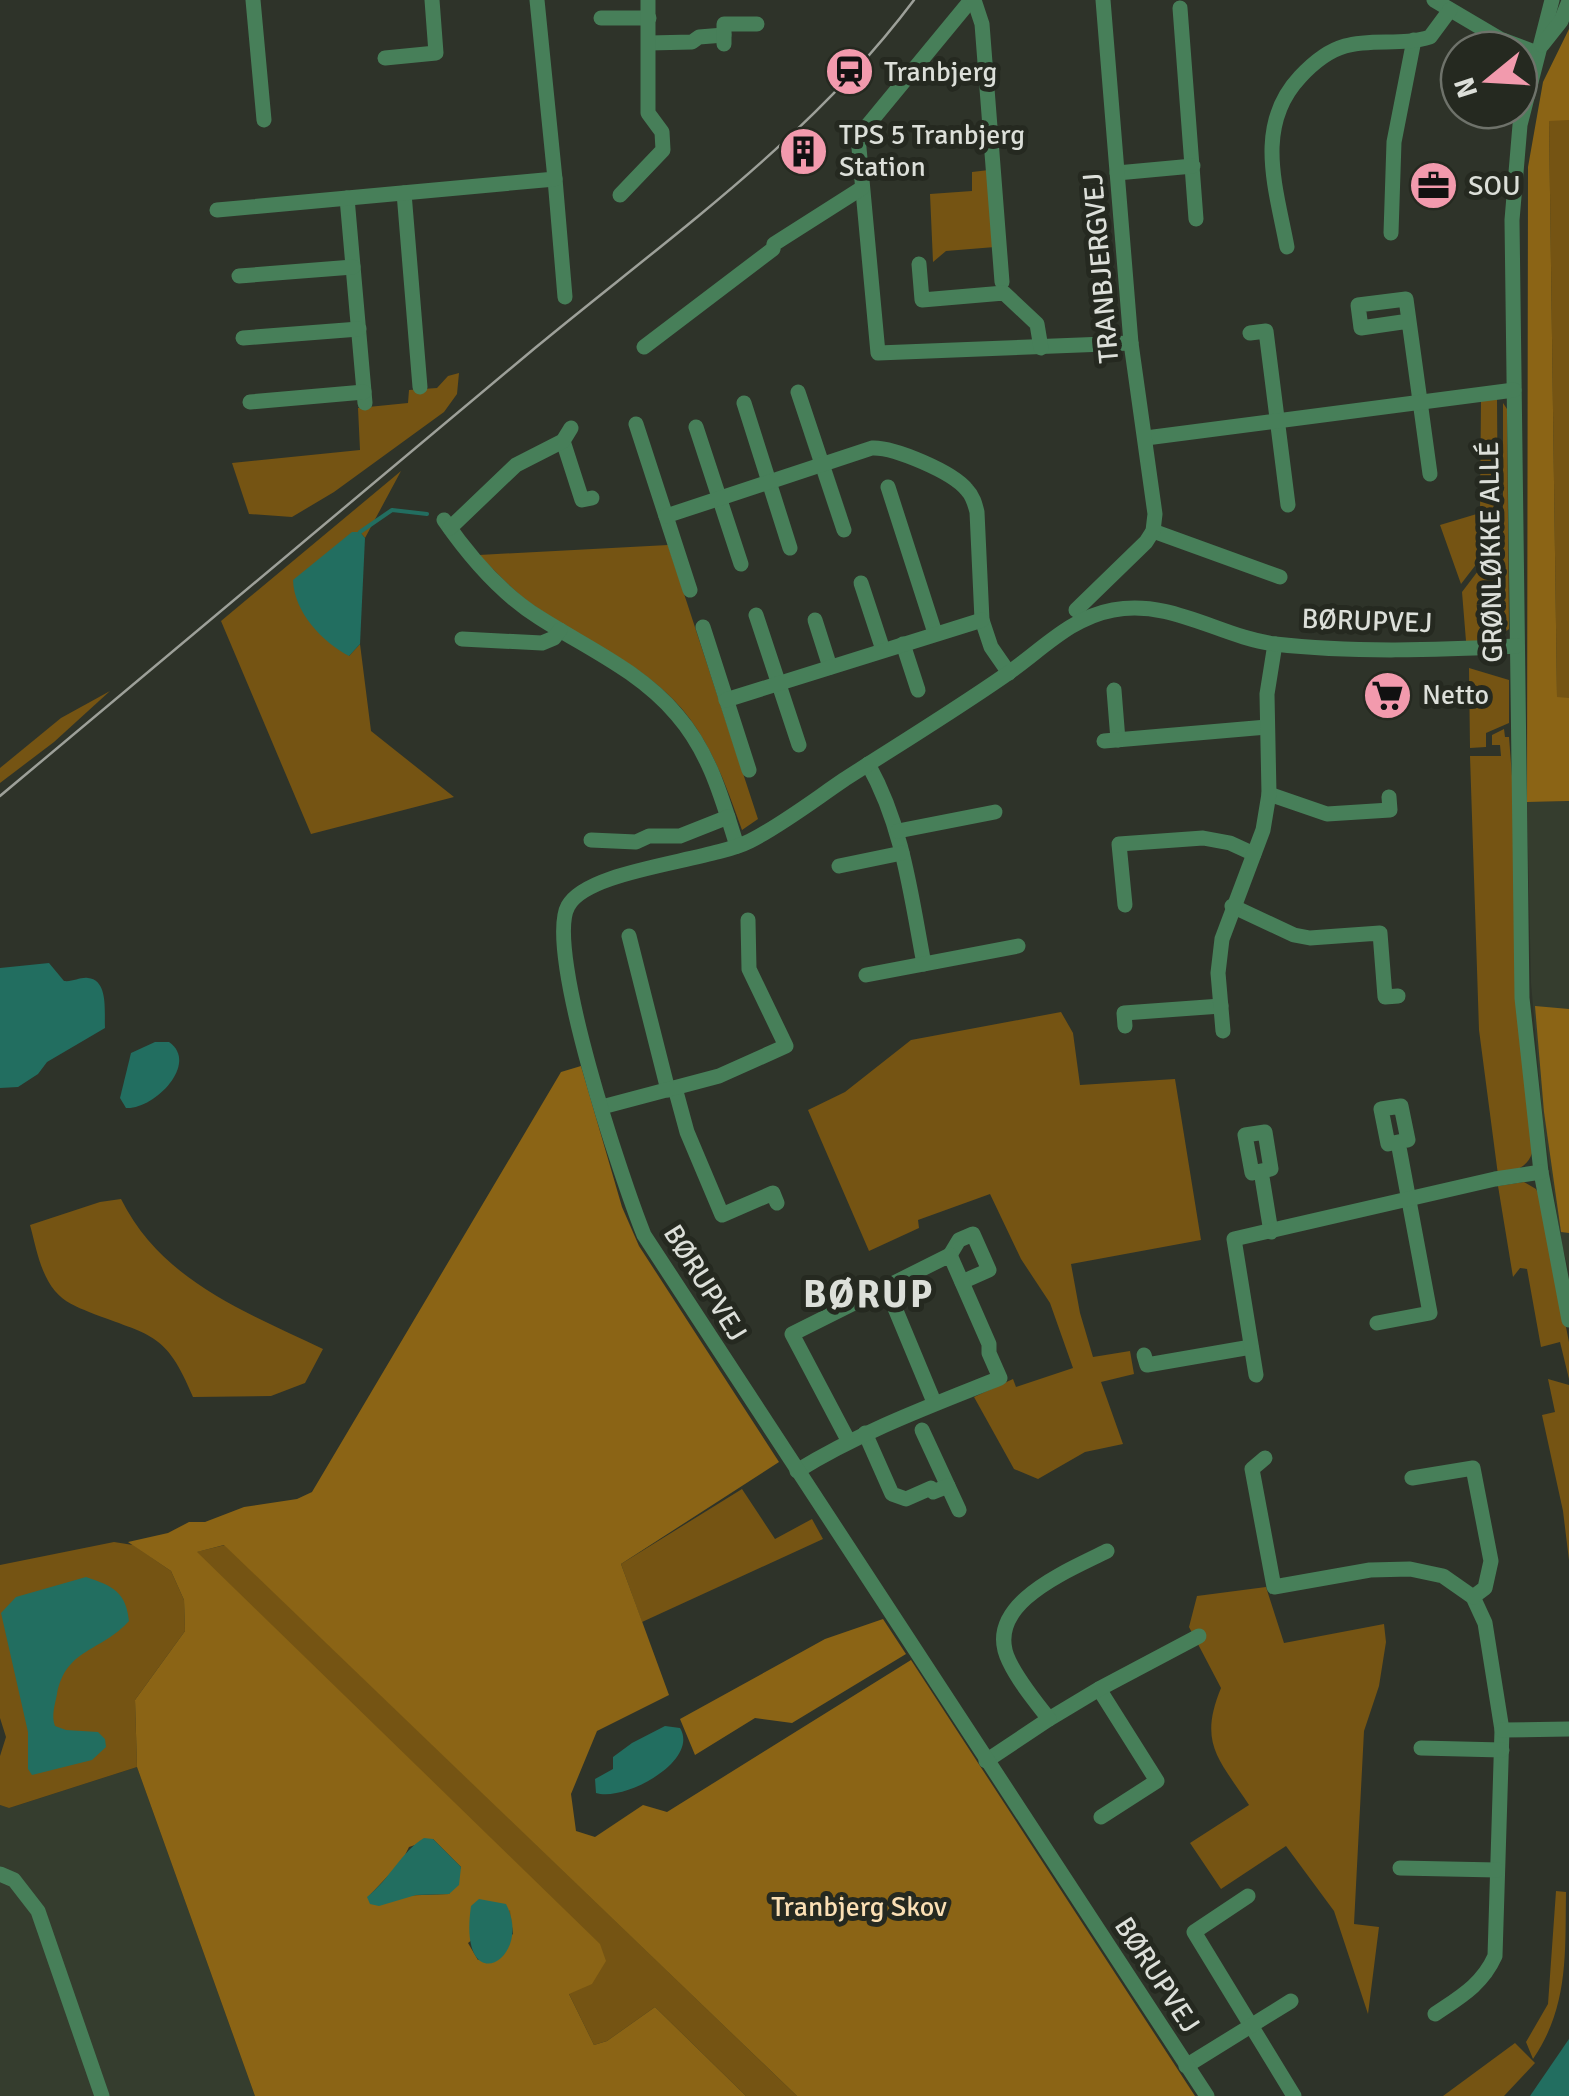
<svg xmlns="http://www.w3.org/2000/svg" width="1569" height="2096" font-family="Signika,sans-serif">
	<style>
		.built { fill: #353d2e }
		.green { fill: #755413 }
		.forest { fill: #8b6415; fill-rule: evenodd }
		.water { fill: #226e60 }
		.lines { fill: none; stroke-linecap: round; stroke-linejoin: round }
		.stream { stroke: #226e60; stroke-width: 4 }
		.minor { stroke: #477f59; stroke-width: 15 }
		.tram { stroke: #9da099; stroke-width: 2.5 }
		.labels { text-anchor: middle; dominant-baseline: central; stroke-width: 10; stroke-linejoin: round; paint-order: stroke }
		.poi-label { font-size: 28px; fill: #dcdfd9; stroke: #252920; text-anchor: start }
		.street-label { font-size: 28px; fill: #dcdfd9; stroke: #252920 }
		.park-label { font-size: 28px; fill: #fadfb4; stroke: #252920 }
		.district-label { font-size: 38px; font-weight: bold; letter-spacing: 2.5px; fill: #dcdfd9; stroke: #252920 }
	</style>
	<rect width="100%" height="100%" fill="#2e3329"/>
	<g class="built">
		<path d="M1569,801V1271L1562,1246L1543,1123L1531,983L1527,802Z"/>
		<path d="M137,1767L255,2096H0V1805L9,1808Z"/>
	</g>
	<g class="green">
		<path d="M1549,120H1569V698H1557Z"/>
		<path d="M989,170L995,247L946,251L933,262L930,194L972,191V172Z"/>
		<path d="M459,373L457,394L444,412L334,492L292,517L249,514L232,463L360,450L358,408L408,403L409,390L437,388L448,376Z"/>
		<path d="M1497,399L1498,536L1461,584L1440,525L1480,513L1481,400Z"/>
		<path d="M1503,403L1507,409L1509,629L1493,641H1466L1462,592L1503,538Z"/>
		<path d="M401,471L365,538L360,532L349,656L360,644L371,731L454,797L311,834L221,621Z"/>
		<path d="M668,545L758,819L742,830C728,791 715,753 690,719C652,667 588,643 536,607C515,593 497,573 479,555Z"/>
		<path d="M1469,668L1509,680V723L1486,733V747L1470,748Z"/>
		<path d="M110,691L54,742L0,783V768L61,718Z"/>
		<path d="M1504,729L1505,737H1509L1512,776L1532,1153C1527,1169 1512,1171 1498,1175L1479,1030L1470,756H1501L1500,745H1492V735Z"/>
		<path d="M1061,1012L1073,1033L1080,1085L1175,1079L1201,1240L1071,1264L1080,1313L1093,1357L1130,1351L1134,1374L1101,1382L1123,1444L1085,1452L1038,1479L1014,1469L974,1397L1013,1379L1016,1387L1073,1368L1050,1303L1021,1259L990,1194L918,1220L919,1228L869,1251L808,1110L845,1092L911,1040Z"/>
		<path d="M1524,1182L1536,1189L1540,1197L1569,1342V1379L1560,1342L1541,1347L1527,1269L1520,1268L1513,1277L1498,1186Z"/>
		<path d="M121,1199C162,1281 244,1311 323,1349L305,1383L271,1396L193,1397C166,1331 150,1336 89,1312C77,1307 64,1302 55,1291C40,1273 36,1247 30,1225L100,1202Z"/>
		<path d="M1548,1379L1569,1385V1560L1563,1511L1542,1415L1555,1412Z"/>
		<path d="M742,1489L775,1539L812,1519L823,1539L642,1622L621,1564Z"/>
		<path d="M114,1542L133,1545L171,1571L184,1600L185,1631L135,1700L137,1767L9,1808L0,1805V1756L6,1737L0,1718V1565Z"/>
		<path d="M225,1545L797,2096H746L655,2007L607,2041L594,2045L569,1994L196,1552Z"/>
		<path d="M1266,1587L1284,1643L1384,1624L1386,1642L1379,1686L1364,1731L1354,1924L1379,1927L1368,2014L1334,1911L1286,1846L1221,1889L1190,1843L1249,1805C1219,1759 1198,1744 1221,1688L1189,1627L1197,1596Z"/>
		<path d="M1556,1891L1566,1892C1565,1954 1569,2006 1533,2059L1526,2042L1548,2004Z"/>
		<path d="M1515,2043L1535,2063L1504,2096H1443Z"/>
	</g>
	<g class="forest">
		<path d="M1569,29V120L1549,121L1557,697L1569,698V801L1527,802L1528,167L1543,82Z"/>
		<path d="M1535,1006L1569,1009V1233L1561,1232L1544,1112Z"/>
		<path d="M581,1066L622,1207L639,1246L779,1462L621,1564L669,1695L597,1731L571,1794L576,1831L595,1837L643,1805L667,1812L911,1660L1195,2096H797L224,1545L197,1552L600,1944L606,1961L592,1984L569,1994L594,2045L607,2041L655,2007L746,2096H255L137,1767L135,1700L185,1631L184,1600L171,1571L128,1542L168,1533L189,1522H205L244,1507L297,1499L312,1492L561,1072ZM433,1839L461,1867L449,1894L368,1897L402,1861L409,1847ZM510,1910L513,1934L478,1960L468,1943Z"/>
		<path d="M883,1619L906,1654L792,1723L755,1718L695,1755L680,1719L825,1639Z"/>
	</g>
	<g class="water">
		<path d="M352,532H360L365,538L360,644L349,656C322,642 294,612 293,580Z"/>
		<path d="M49,963L64,981C73,982 80,977 88,978C109,980 104,1013 105,1028L47,1062L38,1074L18,1087L0,1088V968Z"/>
		<path d="M155,1042H169C200,1064 153,1110 126,1108L120,1098L131,1053Z"/>
		<path d="M86,1577C113,1586 126,1592 129,1621C101,1652 66,1648 57,1694C55,1705 51,1715 55,1726L66,1730L98,1732L105,1739L106,1747L92,1760L32,1775L28,1769V1732L1,1613L16,1597Z"/>
		<path d="M665,1726L680,1728C700,1761 624,1802 596,1793L595,1779L613,1769V1757L632,1743Z"/>
		<path d="M424,1838L433,1839L461,1867L459,1885L449,1894L416,1895L379,1906L370,1904L367,1897C390,1879 401,1852 424,1838Z"/>
		<path d="M479,1899L506,1904C535,1960 457,2003 471,1906Z"/>
		<path d="M1569,2039V2096H1530Z"/>
	</g>
	<g class="lines">
		<path class="stream" d="M360,532L392,510L427,514"/>
		<g class="minor">
			<path d="M253,0L264,120"/>
			<path d="M971,0L858,137L878,353L1131,343"/>
			<path d="M974,0L982,24L1002,282"/>
			<path d="M1434,0L1500,39L1537,53"/>
			<path d="M1552,0L1520,125L1512,220L1522,998L1541,1172L1569,1320"/>
			<path d="M1180,8L1196,219"/>
			<path d="M601,18H649"/>
			<path d="M649,43L692,42L699,37L724,35"/>
			<path d="M724,44V24H757"/>
			<path d="M1542,45L1561,21L1569,1"/>
			<path d="M385,58L436,53L432,0"/>
			<path d="M1117,173L1193,166"/>
			<path d="M555,179L565,297"/>
			<path d="M404,193L420,387"/>
			<path d="M620,195L663,150L662,132L648,113V0"/>
			<path d="M347,198L365,403"/>
			<path d="M217,210L555,179L537,0"/>
			<path d="M1391,233L1394,142L1414,40"/>
			<path d="M1287,247C1276,188 1254,126 1300,77C1313,63 1327,51 1345,46C1372,38 1403,46 1430,37L1450,10"/>
			<path d="M919,264L922,300L1004,293L1037,324L1041,348"/>
			<path d="M239,276L353,267"/>
			<path d="M1409,321L1361,328L1358,305L1406,299L1430,474"/>
			<path d="M1250,333L1266,331L1288,505"/>
			<path d="M243,338L359,329"/>
			<path d="M644,347L773,249L774,244L862,188"/>
			<path d="M798,392L844,530"/>
			<path d="M250,402L364,392"/>
			<path d="M744,403L790,548"/>
			<path d="M636,424L690,590"/>
			<path d="M696,427L741,564"/>
			<path d="M1146,438L1514,390"/>
			<path d="M563,441L582,500L592,498"/>
			<path d="M888,487L935,633"/>
			<path d="M666,516L872,448C894,447 953,472 967,490C973,496 975,504 977,512L982,620L991,647L1009,673"/>
			<path d="M444,520C469,556 501,594 540,618C587,648 640,671 677,715C710,753 722,799 737,846"/>
			<path d="M450,528L516,465L563,441L571,428"/>
			<path d="M1153,531L1280,577"/>
			<path d="M861,583L883,650"/>
			<path d="M1076,610L1146,542L1153,531L1155,514L1131,343L1103,0"/>
			<path d="M756,615L799,745"/>
			<path d="M815,620L830,667"/>
			<path d="M703,627L749,770"/>
			<path d="M462,639L542,643L554,638L560,630"/>
			<path d="M903,644L918,690"/>
			<path d="M1114,690L1118,740"/>
			<path d="M726,700L982,620"/>
			<path d="M1104,741L1267,727"/>
			<path d="M868,764C903,826 911,896 924,964"/>
			<path d="M1269,794L1327,814L1390,810L1389,797"/>
			<path d="M898,831L995,812"/>
			<path d="M591,840L636,842L649,836H680L728,817"/>
			<path d="M839,866L902,853"/>
			<path d="M1125,905L1119,844L1203,838L1230,843L1254,854"/>
			<path d="M1232,906L1294,935L1310,938L1380,933L1385,997L1398,996"/>
			<path d="M629,936L668,1090"/>
			<path d="M866,975L1018,946"/>
			<path d="M1125,1026L1124,1013L1221,1006"/>
			<path d="M1223,1031L1218,973L1222,939L1263,830L1269,794L1267,694L1275,644"/>
			<path d="M675,1088L687,1132L722,1215L773,1193L777,1203"/>
			<path d="M602,1107L719,1076L786,1046L749,969L748,920"/>
			<path d="M1261,1171L1271,1169L1265,1132L1245,1135L1252,1173L1261,1171L1271,1232"/>
			<path d="M950,1255L959,1240L973,1234L989,1270L962,1282"/>
			<path d="M887,1289L934,1402"/>
			<path d="M1377,1323L1430,1313L1398,1142L1388,1144L1381,1109L1401,1106L1408,1140L1398,1142"/>
			<path d="M1144,1355L1147,1365L1251,1347"/>
			<path d="M1256,1375L1234,1239L1495,1179L1541,1172"/>
			<path d="M922,1430L959,1510"/>
			<path d="M865,1433L892,1494L906,1499L931,1488L933,1492L948,1486"/>
			<path d="M1265,1458L1252,1469L1274,1587L1370,1570L1410,1569L1443,1576L1473,1597L1485,1623L1502,1730L1495,1956C1482,1985 1460,1997 1435,2014"/>
			<path d="M797,1471C862,1431 930,1406 1000,1378L989,1353V1344L950,1255L792,1334L848,1440"/>
			<path d="M1412,1478L1473,1468L1491,1561L1485,1588L1473,1597"/>
			<path d="M1099,1689L1157,1781L1101,1817"/>
			<path d="M1049,1719L1099,1689L1199,1636"/>
			<path d="M1502,1730L1569,1729"/>
			<path d="M1421,1748L1502,1750"/>
			<path d="M986,1761L1049,1719C1035,1701 1019,1682 1009,1661C981,1604 1070,1570 1107,1551"/>
			<path d="M1400,1868L1497,1870"/>
			<path d="M0,1874L14,1880L38,1911L102,2096"/>
			<path d="M1248,1896L1194,1932L1294,2096"/>
			<path d="M1186,2066L1291,2001"/>
			<path d="M1207,2096L644,1235C623,1183 544,949 568,906C588,869 708,862 750,841C783,824 814,800 845,779C898,745 952,712 1004,676C1040,652 1069,618 1113,610C1172,599 1220,637 1275,644C1352,653 1439,650 1517,646"/>
		</g>
		<path class="tram" d="M0,796C178,647 356,497 535,348C668,238 810,139 914,0"/>
	</g>
	<defs>
		<symbol id="station-disc" viewBox="-11 -11 22 22"><circle r="9.5" fill="#f29aad" stroke="#252920"/><path d="M-3-6H3Q5-6 5-4V2Q5 4 3 4L4.5 6H3L1.5 4h-3L-3 6H-4.5L-3 4Q-5 4-5 2V-4Q-5-6-3-6ZM-3.5-4v3h7v-3ZM-3.5 1v1.5H-2V1ZM2 1v1.5H3.5V1Z" fill="#111"/></symbol>
		<symbol id="building-disc" viewBox="-11 -11 22 22"><circle r="9.5" fill="#f29aad" stroke="#252920"/><path d="M-4-6H4V6H1V3H-1V6H-4ZM-2.5-4.3h1.7v1.8h-1.7ZM.8-4.3h1.7v1.8H.8ZM-2.5-1h1.7V.8h-1.7ZM.8-1h1.7V.8H.8Z" fill="#111"/></symbol>
		<symbol id="office-disc" viewBox="-11 -11 22 22"><circle r="9.5" fill="#f29aad" stroke="#252920"/><path d="M-6-3h4V-5.5h4V-3h4V5H-6ZM-1-4.5V-3h2v-1.5ZM-6 0V1H6V0Z" fill="#111"/></symbol>
		<symbol id="supermarket-disc" viewBox="-11 -11 22 22"><circle r="9.5" fill="#f29aad" stroke="#252920"/><path d="M-6-5.5h2.5l.6 2H6L4.5 2H-2.5L-4.4-4H-6ZM-1.5 3.2a1.3 1.3 0 1 0 .1 0ZM3 3.2a1.3 1.3 0 1 0 .1 0Z" fill="#111"/></symbol>
	</defs>
	<g fill-rule="evenodd">
		<use href="#station-disc" x="822" y="44" width="55" height="55"/>
		<use href="#building-disc" x="776" y="124" width="55" height="55"/>
		<use href="#office-disc" x="1406" y="158" width="55" height="55"/>
		<use href="#supermarket-disc" x="1360" y="668" width="55" height="55"/>
	</g>
	<g class="labels">
		<g class="poi-label">
			<text x="884" y="72">Tranbjerg</text>
			<text x="839" y="135">TPS 5 Tranbjerg<tspan x="839" dy="32">Station</tspan></text>
			<text x="1468" y="186">SOU</text>
			<text x="1422" y="695">Netto</text>
		</g>
		<g class="street-label">
			<text transform="translate(1101 268) rotate(-95)">TRANBJERGVEJ</text>
			<text transform="translate(1491 552) rotate(-91)">GRØNLØKKE ALLÉ</text>
			<text transform="translate(1367 621) rotate(2)">BØRUPVEJ</text>
			<text transform="translate(705 1283) rotate(58)">BØRUPVEJ</text>
			<text transform="translate(1157 1975) rotate(57)">BØRUPVEJ</text>
		</g>
		<g class="park-label">
			<text x="859" y="1907">Tranbjerg Skov</text>
		</g>
		<g class="district-label">
			<text x="869" y="1294">BØRUP</text>
		</g>
	</g>
	<g transform="translate(1489 80) rotate(252)"><circle r="48" fill="#252920" stroke="#6e726a" stroke-width="2.5"/>
	<path d="M0-8L18 38L0 25L-18 38Z" fill="#f29aad"/>
	<text y="-15" font-size="28" font-weight="bold" text-anchor="middle" fill="#dcdfd9">N</text>
	</g>
</svg>
